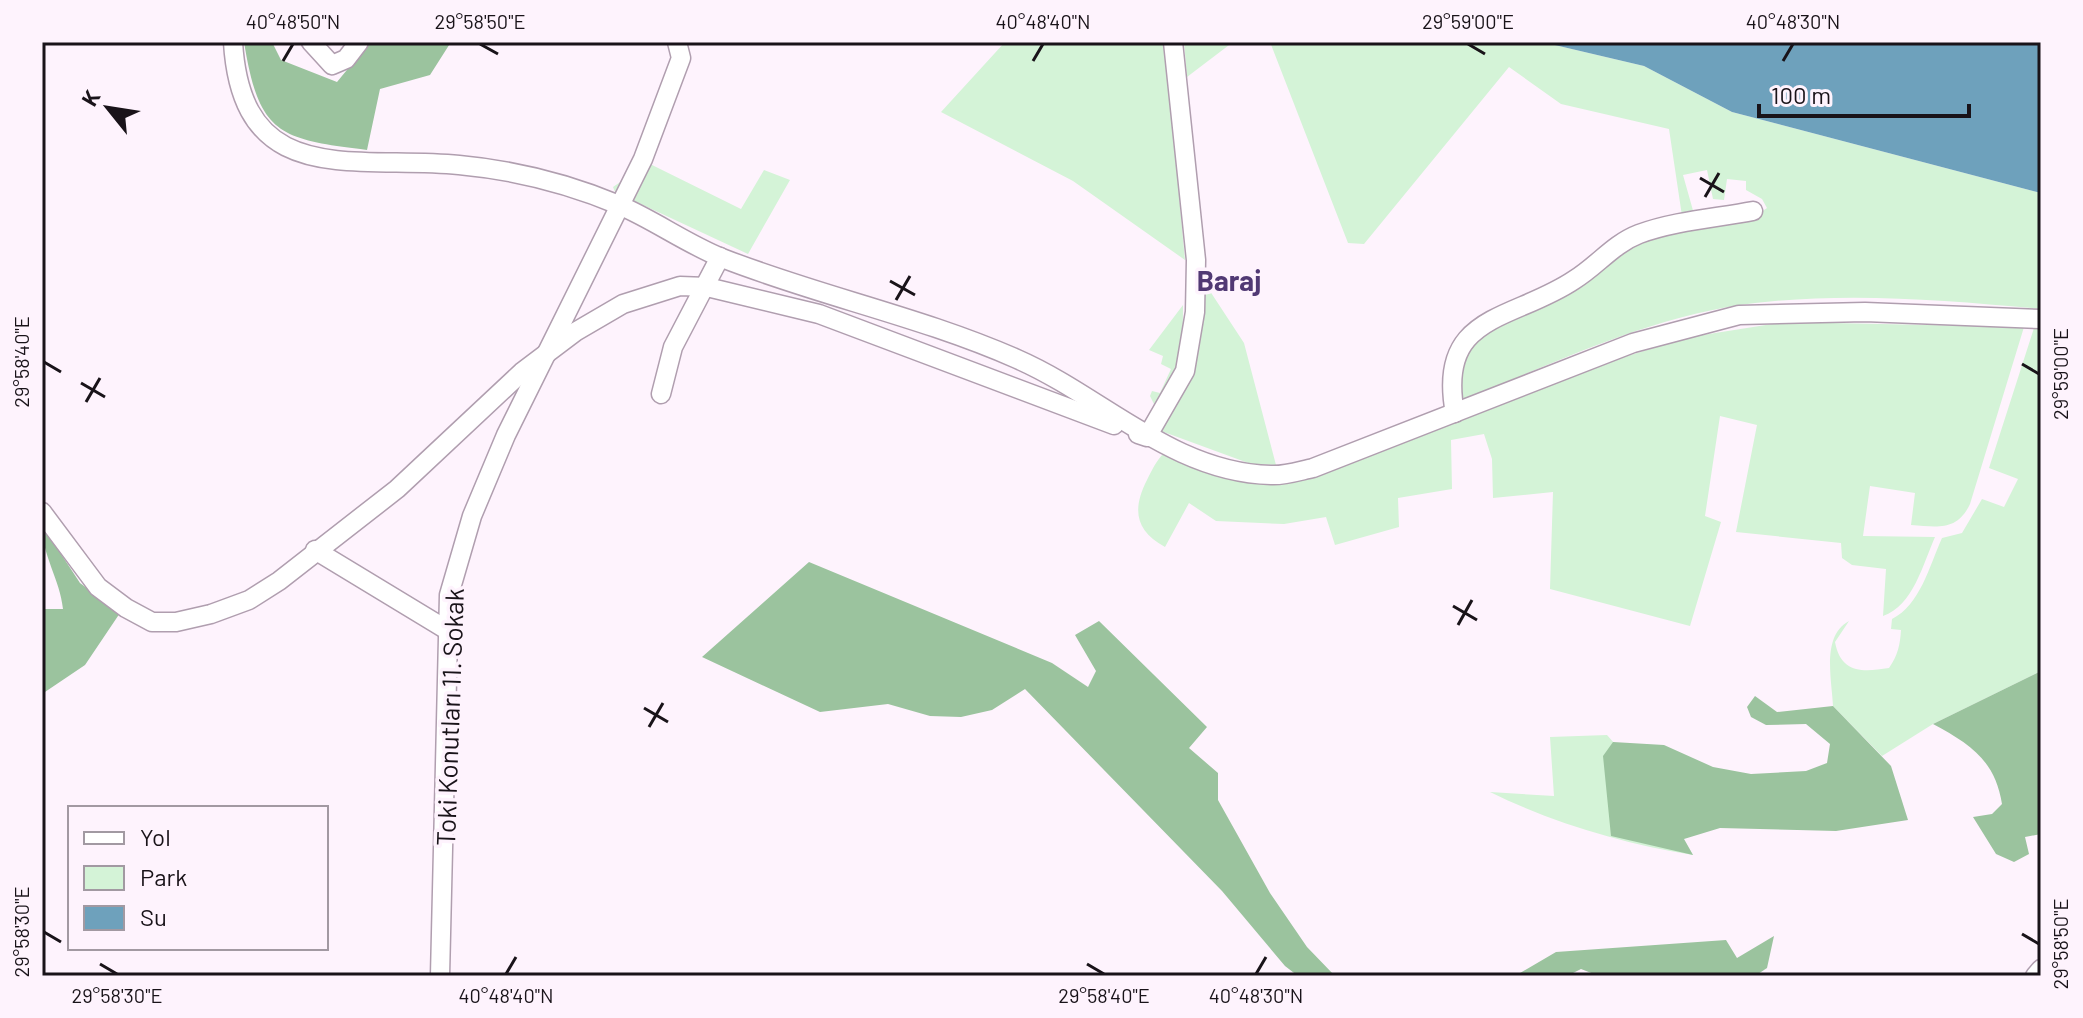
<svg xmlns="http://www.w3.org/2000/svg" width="2083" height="1018" font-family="Barlow,sans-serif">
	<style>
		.green { fill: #d4f3d7 }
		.forest { fill: #9bc39e }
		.water { fill: #6ea1bc }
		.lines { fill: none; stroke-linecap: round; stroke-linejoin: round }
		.minor-casing { stroke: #b09eaf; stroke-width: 21 }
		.minor { stroke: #fff; stroke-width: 18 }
		.ticks { fill: none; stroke: #191319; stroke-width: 3 }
		.labels { text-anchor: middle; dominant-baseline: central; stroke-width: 7; stroke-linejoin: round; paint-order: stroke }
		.street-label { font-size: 26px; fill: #191319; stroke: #fef3fd }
		.neighbourhood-label { font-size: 28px; font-weight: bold; fill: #513974; stroke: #fef3fd }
		.neatline { fill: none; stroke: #191319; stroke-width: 3 }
		.ticks-label { font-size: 20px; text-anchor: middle; fill: #191319 }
	</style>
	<rect width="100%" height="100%" fill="#fef3fd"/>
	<g class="green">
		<path d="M1005,42H1165L1185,260L1073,181L941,112Z"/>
		<path d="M1184,42H1233L1187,77Z"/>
		<path d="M1270,42H1542L1644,66L1732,112L2041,193V309C1948,300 1848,292 1755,303C1652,315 1555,363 1460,401L1458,368L1476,336L1589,279L1639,243L1659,235L1754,217L1767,208L1762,199L1746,190V181L1727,179L1724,200L1713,199L1707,170L1683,175L1694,214L1682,216L1669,129L1561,104L1509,67L1364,244L1348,243Z"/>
		<path d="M648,163L741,209L764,170L790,180L748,254L615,192L613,187Z"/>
		<path d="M1204,282L1244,343L1276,465L1251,464L1161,431C1195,371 1199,350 1204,282Z"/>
		<path d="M1183,305C1183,352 1181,366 1155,406L1150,396L1152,391L1160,393L1171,369L1161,364L1163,356L1149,350Z"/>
		<path d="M1785,322L2024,327L1970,504C1957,531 1939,527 1911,525L1915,493L1870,486L1863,536L1935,537C1923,564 1913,606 1883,616L1886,569L1852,565L1842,558L1841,543L1736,532L1757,425L1720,416L1705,516L1721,522L1690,626L1550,589L1553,492L1493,498L1492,459L1484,434L1451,440L1452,489L1398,498L1399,527L1335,545L1326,517L1284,524L1216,521L1189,503L1165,547C1135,531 1132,509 1147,480C1152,470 1156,461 1164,453L1276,483L1307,479L1627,356L1690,337Z"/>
		<path d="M2034,328L2041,329V671L1933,724L1882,756L1833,706C1832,680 1821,636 1849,621L1835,642C1841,674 1863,672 1889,668C1898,655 1900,645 1901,630L1891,629L1892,619C1920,605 1929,567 1942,538L1962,533L1982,499L2004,507L2018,479L1989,468Z"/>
		<path d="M1607,735L1653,787L1693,855C1624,844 1553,823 1490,792L1554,796L1550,737Z"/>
	</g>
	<g class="forest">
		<path d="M244,42H272L281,60L337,82L370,42H451L430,75L380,89L367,150C279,139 259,135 244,42Z"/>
		<path d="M42,525L80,583L120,613L85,665L42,694V609H63C60,579 42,556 42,525Z"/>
		<path d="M809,562L1052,663L1088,687L1096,671L1075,635L1099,621L1207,727L1189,748L1218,773V800L1270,893L1307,947L1335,976H1298L1285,966L1222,891L1025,689L992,710L961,717L930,716L888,704L820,712L702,657Z"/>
		<path d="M2041,671V834L2025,837L2029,854L2014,862L1996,854L1973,817L1992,814L2002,804C1995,760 1970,744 1933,724Z"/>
		<path d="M1755,696L1777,712L1833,706L1891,766L1908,820L1836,831L1720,828L1684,839L1693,855L1611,836L1603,756L1613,742L1664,745L1713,767L1751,774L1806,771L1827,763L1830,744L1806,724L1766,725L1751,717L1747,707Z"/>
		<path d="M1774,936L1767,968L1755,976H1599L1581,969L1567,976H1515L1556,952L1726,940L1737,958Z"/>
	</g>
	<path class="water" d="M1542,42H2041V193L1732,112L1644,66Z"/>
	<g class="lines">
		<defs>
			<g id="minor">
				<path d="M233,42C242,190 352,155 459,165C513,170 569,184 619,205C654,220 687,244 722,258C819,296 922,317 1017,359C1102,396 1173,473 1271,475C1284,476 1299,471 1313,468L1633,343L1739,315L1865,312L2041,319"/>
				<path d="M311,42L332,65L346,59L359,42"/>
				<path d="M661,394L673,347L720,257"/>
				<path d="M1455,413C1436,313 1513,321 1574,280C1597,266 1613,244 1639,234C1674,221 1716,218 1753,211"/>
				<path d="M1138,434L1147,437L1185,371L1195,312L1196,260L1173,42"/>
				<path d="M42,512L98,587L126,608L152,622H176L211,614L249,600L279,581L397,489L522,372L575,332L623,304L680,286L707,287L819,314L1114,425"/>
				<path d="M315,550L447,630"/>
				<path d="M440,976L449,595L472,516L506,435L643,159L681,58L677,42"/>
				<path d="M2035,976L2041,969"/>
			</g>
		</defs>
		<use href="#minor" class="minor-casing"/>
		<use href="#minor" class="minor"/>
	</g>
	<path class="ticks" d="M480,44L498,54M1468,44L1485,54M283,61L293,44M1033,61L1043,44M1783,61L1793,44M1700,178L1724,192M1705,197L1719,173M890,281L915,295M896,300L910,276M44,362L61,372M2022,364L2039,374M81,383L105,397M86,402L100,378M1453,606L1477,620M1458,625L1472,600M644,708L668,722M649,727L663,703M44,932L61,942M2022,934L2039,944M100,964L117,974M1087,964L1104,974M506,974L516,957M1256,974L1266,957"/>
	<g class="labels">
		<g class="street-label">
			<text transform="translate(449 717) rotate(-88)">Toki Konutları 11. Sokak</text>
		</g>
		<g class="neighbourhood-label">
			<text x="1229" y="280">Baraj</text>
		</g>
	</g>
	<rect width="2083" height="1018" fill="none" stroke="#fef3fd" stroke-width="88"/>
	<rect x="68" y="806" width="260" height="144" fill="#fef3fd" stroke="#a299a2" stroke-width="2"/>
	<rect x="84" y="832" width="40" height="12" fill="#ffffff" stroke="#a299a2" stroke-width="2"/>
	<text x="140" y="846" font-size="24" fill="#191319">Yol</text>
	<rect x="84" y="866" width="40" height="24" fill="#d4f3d7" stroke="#a299a2" stroke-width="2"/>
	<text x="140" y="886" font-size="24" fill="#191319">Park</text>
	<rect x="84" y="906" width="40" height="24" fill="#6ea1bc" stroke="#a299a2" stroke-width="2"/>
	<text x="140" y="926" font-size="24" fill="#191319">Su</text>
	<g transform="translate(108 108) rotate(300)" stroke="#fef3fd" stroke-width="6" paint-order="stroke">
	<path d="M0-6L14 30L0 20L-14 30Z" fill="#191319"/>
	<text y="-12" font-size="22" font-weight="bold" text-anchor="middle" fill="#191319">K</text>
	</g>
	<path d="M1759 104v12h210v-12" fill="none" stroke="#191319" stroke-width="4"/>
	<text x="1771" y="104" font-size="24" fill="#191319" stroke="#fef3fd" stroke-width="6" paint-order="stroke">100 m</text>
	<rect x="44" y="44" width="1995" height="930" class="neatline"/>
	<g class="ticks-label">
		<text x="293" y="29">40°48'50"N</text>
		<text x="480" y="29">29°58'50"E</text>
		<text x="1043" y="29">40°48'40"N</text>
		<text x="1468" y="29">29°59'00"E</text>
		<text x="1793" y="29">40°48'30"N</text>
		<text transform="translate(22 362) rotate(-90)" y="7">29°58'40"E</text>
		<text transform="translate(2061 374) rotate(-90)" y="7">29°59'00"E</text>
		<text transform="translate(22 932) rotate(-90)" y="7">29°58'30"E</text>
		<text transform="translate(2061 944) rotate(-90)" y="7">29°58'50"E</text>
		<text x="117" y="1003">29°58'30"E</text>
		<text x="506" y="1003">40°48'40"N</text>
		<text x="1104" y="1003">29°58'40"E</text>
		<text x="1256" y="1003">40°48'30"N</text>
	</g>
</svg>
